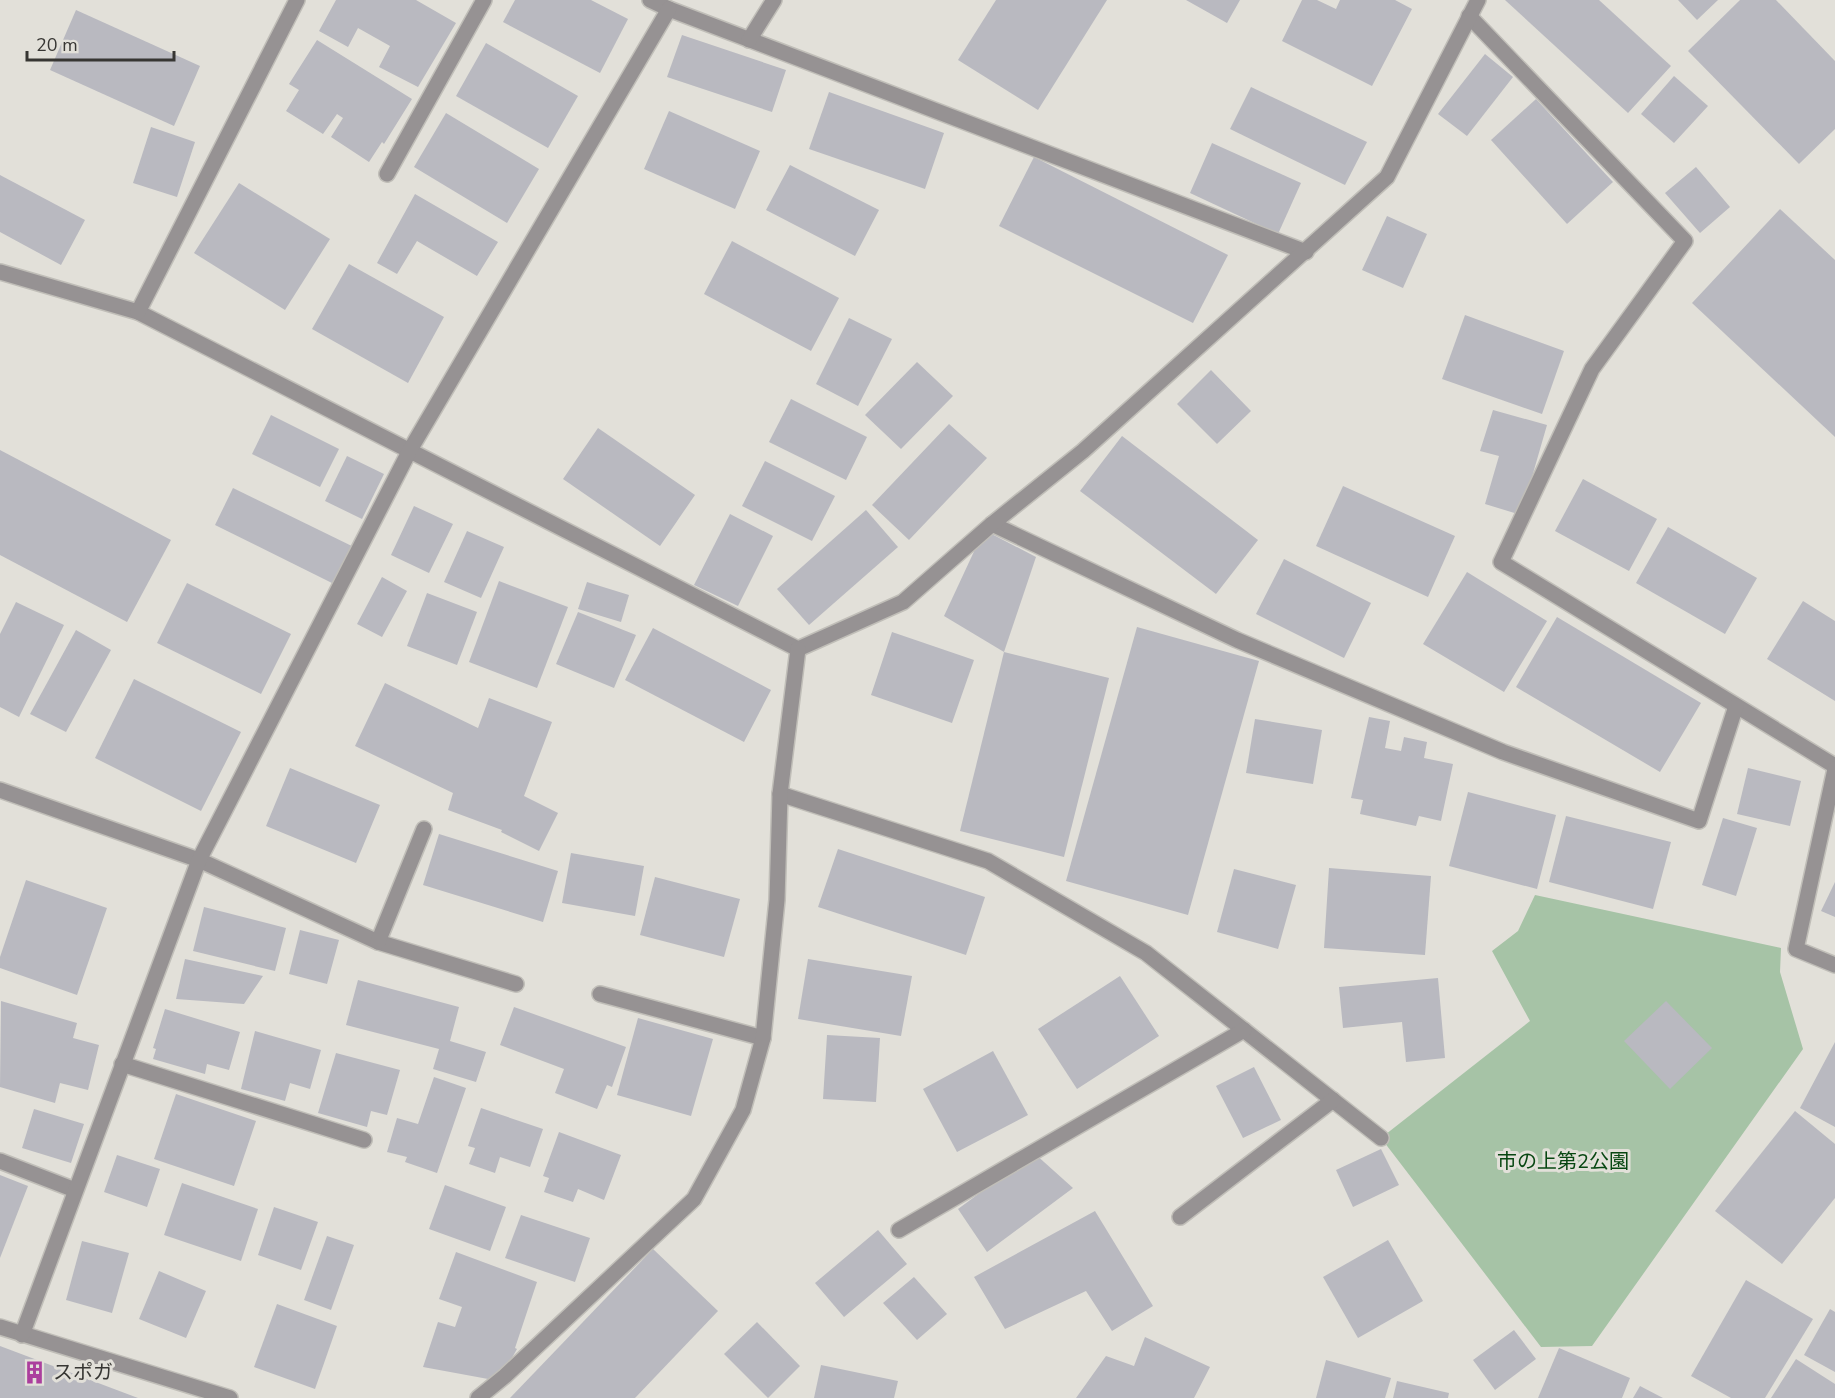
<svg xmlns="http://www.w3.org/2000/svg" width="1835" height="1398" font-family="'Nunito Sans','Noto Sans JP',sans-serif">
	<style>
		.green { fill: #a6c3a6 }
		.building { fill: #b9b9c0 }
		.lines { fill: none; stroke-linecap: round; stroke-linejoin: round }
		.minor-casing { stroke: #c0beb8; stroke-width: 18 }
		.minor { stroke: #969293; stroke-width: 15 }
		.labels { text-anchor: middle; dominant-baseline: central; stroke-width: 6; stroke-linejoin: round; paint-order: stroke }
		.park-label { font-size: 20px; fill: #084712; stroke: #e2e0d9 }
		.poi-label { font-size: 20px; fill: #373633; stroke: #e2e0d9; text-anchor: start }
	</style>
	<rect width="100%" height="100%" fill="#e2e0d9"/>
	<path class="green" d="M1535,895L1781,948L1780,972L1803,1049L1592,1346L1541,1347L1381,1138L1530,1021L1492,951L1518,931Z"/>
	<g class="building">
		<path d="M336,0H416L456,23L418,87L379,67L390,46L358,28L348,47L319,31Z"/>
		<path d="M515,0H591L628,19L600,73L503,22Z"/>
		<path d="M996,0H1107L1038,110L958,60Z"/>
		<path d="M1186,0H1240L1227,23Z"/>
		<path d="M1302,0H1317L1336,9L1340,0H1395L1412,9L1372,86L1282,41Z"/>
		<path d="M1505,0H1599L1671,66L1628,113Z"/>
		<path d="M1678,0H1718L1697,20Z"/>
		<path d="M1740,0H1776L1835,61V129L1799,164L1688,51Z"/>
		<path d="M76,10L200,66L174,126L50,70Z"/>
		<path d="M682,35L786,70L772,112L667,77Z"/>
		<path d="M317,40L412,99L384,144L382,142L369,162L331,137L343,118L337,114L323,134L286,111L299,90L289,84Z"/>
		<path d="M486,43L578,96L548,148L456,96Z"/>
		<path d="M1485,54L1513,77L1467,136L1438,114Z"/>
		<path d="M1674,76L1708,106L1674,143L1641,114Z"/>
		<path d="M1251,87L1367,142L1345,185L1230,129Z"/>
		<path d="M829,92L944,133L925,189L809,149Z"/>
		<path d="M1536,99L1613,182L1567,224L1491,140Z"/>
		<path d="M669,111L760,151L735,209L644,169Z"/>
		<path d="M446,113L539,169L507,223L414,167Z"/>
		<path d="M151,127L195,142L177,197L133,183Z"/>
		<path d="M1212,143L1301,183L1278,234L1190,193Z"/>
		<path d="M1034,157L1228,255L1193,323L999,226Z"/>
		<path d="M790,165L879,210L855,256L766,210Z"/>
		<path d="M1696,167L1730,207L1700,233L1665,193Z"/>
		<path d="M0,175L85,220L61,265L0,232Z"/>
		<path d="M239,183L330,239L285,310L194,253Z"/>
		<path d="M415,194L498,242L477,276L417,241L397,274L377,263Z"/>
		<path d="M1780,209L1835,260V437L1692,303Z"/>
		<path d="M1387,216L1427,234L1403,288L1362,270Z"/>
		<path d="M732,241L839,298L811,351L704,294Z"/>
		<path d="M349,264L444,317L408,383L312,329Z"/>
		<path d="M1465,315L1564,351L1542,414L1442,379Z"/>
		<path d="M849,318L892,339L858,406L816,384Z"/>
		<path d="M917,362L953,396L901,449L865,415Z"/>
		<path d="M1211,370L1251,411L1217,444L1177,404Z"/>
		<path d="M791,399L867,437L846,480L769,442Z"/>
		<path d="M1493,410L1547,425L1521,515L1485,504L1499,456L1480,451Z"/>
		<path d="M271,415L339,449L320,487L252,454Z"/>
		<path d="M949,424L987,458L909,540L872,505Z"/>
		<path d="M598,428L695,495L660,546L563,479Z"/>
		<path d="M1122,436L1258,540L1216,594L1080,491Z"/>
		<path d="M0,450L171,540L127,622L0,555Z"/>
		<path d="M347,456L384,474L362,519L325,501Z"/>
		<path d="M765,461L835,496L812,541L742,506Z"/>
		<path d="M1583,479L1657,519L1629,571L1555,531Z"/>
		<path d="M1343,486L1455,536L1428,597L1316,546Z"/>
		<path d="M233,488L360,550L342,588L215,525Z"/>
		<path d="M414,506L453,524L429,573L391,555Z"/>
		<path d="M866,510L898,547L809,625L777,589Z"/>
		<path d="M730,514L773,536L738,606L694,585Z"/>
		<path d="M1668,527L1757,578L1725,634L1636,583Z"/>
		<path d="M984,530L1036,557L1004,652L944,616Z"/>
		<path d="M467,531L504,547L481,598L444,582Z"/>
		<path d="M1284,559L1371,603L1344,658L1256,614Z"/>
		<path d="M1467,572L1547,621L1504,692L1423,644Z"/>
		<path d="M382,577L407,591L382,637L357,624Z"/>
		<path d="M499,581L568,607L537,688L469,662Z"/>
		<path d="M587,582L629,595L621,622L578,609Z"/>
		<path d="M187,583L291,634L261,694L157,643Z"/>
		<path d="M427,593L477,612L457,665L407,646Z"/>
		<path d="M1803,601L1835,621V701L1767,659Z"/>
		<path d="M16,602L64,625L19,717L0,707V634Z"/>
		<path d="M578,612L636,635L614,688L556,664Z"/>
		<path d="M1557,617L1701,703L1660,772L1516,687Z"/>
		<path d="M1137,627L1259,661L1188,915L1066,881Z"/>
		<path d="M653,628L771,690L744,742L625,680Z"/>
		<path d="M76,630L111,650L66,732L30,714Z"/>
		<path d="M892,632L974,660L952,723L871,695Z"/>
		<path d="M1004,652L1109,678L1064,857L960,831Z"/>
		<path d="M134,679L241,732L201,811L95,758Z"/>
		<path d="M385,683L478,728L489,698L552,722L524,796L558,813L539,851L501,832L502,830L448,810L453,793L355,746Z"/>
		<path d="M1369,717L1390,721L1385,748L1401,751L1404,737L1427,742L1424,758L1453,764L1441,821L1419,816L1416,826L1360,814L1363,800L1351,798Z"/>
		<path d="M1255,719L1322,730L1313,784L1246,773Z"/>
		<path d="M290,768L380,805L356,863L266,826Z"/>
		<path d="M1748,768L1801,781L1790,826L1737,814Z"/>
		<path d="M1468,792L1556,815L1537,889L1449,866Z"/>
		<path d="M1566,816L1671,842L1653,909L1549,882Z"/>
		<path d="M1723,818L1757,828L1736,896L1702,885Z"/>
		<path d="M439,834L558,871L543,922L423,885Z"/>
		<path d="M838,849L985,897L966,955L818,907Z"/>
		<path d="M571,853L644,866L635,916L562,903Z"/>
		<path d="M1329,868L1431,876L1425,955L1324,948Z"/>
		<path d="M1234,869L1296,885L1278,949L1217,932Z"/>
		<path d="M655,877L740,899L724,957L640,935Z"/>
		<path d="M26,880L107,908L77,995L0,968V957Z"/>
		<path d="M1835,882V917L1821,911Z"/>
		<path d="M204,907L286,928L275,971L193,951Z"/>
		<path d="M300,930L339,940L327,984L289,974Z"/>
		<path d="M185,959L263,976L244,1004L176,999Z"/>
		<path d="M808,959L912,976L901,1036L798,1019Z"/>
		<path d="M1120,976L1159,1036L1077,1089L1038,1029Z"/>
		<path d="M1438,978L1445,1058L1406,1062L1402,1022L1343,1028L1339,987Z"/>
		<path d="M358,980L459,1007L450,1041L486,1052L476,1082L433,1069L439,1049L346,1025Z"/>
		<path d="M1,1001L77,1023L73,1038L99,1045L88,1090L60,1083L55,1103L0,1087Z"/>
		<path d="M1666,1001L1712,1048L1670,1089L1624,1041Z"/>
		<path d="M514,1007L626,1047L612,1087L607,1085L597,1109L555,1093L564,1069L500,1045Z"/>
		<path d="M165,1009L240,1032L229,1070L207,1064L205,1074L153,1059L156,1049L153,1048Z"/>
		<path d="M638,1018L713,1039L691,1116L617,1095Z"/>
		<path d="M255,1031L321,1050L310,1089L290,1083L285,1101L241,1089Z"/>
		<path d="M827,1035L880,1038L876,1102L823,1099Z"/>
		<path d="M1835,1042V1127L1800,1108Z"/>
		<path d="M993,1051L1028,1115L957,1152L923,1089Z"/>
		<path d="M336,1053L400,1070L387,1115L371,1111L367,1127L318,1113Z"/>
		<path d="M1254,1067L1281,1120L1243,1138L1216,1086Z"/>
		<path d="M434,1077L466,1088L437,1173L405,1162L407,1157L387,1152L397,1118L418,1124Z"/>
		<path d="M176,1094L256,1121L234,1186L154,1159Z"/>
		<path d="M481,1108L543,1129L530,1167L500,1157L495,1173L469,1164L475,1148L468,1146Z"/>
		<path d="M34,1109L84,1124L71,1163L22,1148Z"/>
		<path d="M1795,1111L1835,1144V1198L1782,1264L1715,1211Z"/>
		<path d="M559,1132L621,1155L604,1200L578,1189L573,1202L544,1192L549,1178L543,1176Z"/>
		<path d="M1381,1149L1399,1185L1353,1207L1336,1170Z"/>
		<path d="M1034,1153L1073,1188L987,1252L958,1209Z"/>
		<path d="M117,1155L160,1169L147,1207L104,1192Z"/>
		<path d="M0,1175L28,1186L0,1258Z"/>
		<path d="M182,1183L258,1209L241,1261L164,1235Z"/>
		<path d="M445,1185L506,1207L490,1251L429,1229Z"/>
		<path d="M274,1207L318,1222L301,1270L258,1255Z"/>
		<path d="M1095,1211L1153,1306L1112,1331L1086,1291L1005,1329L974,1277Z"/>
		<path d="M521,1215L590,1238L575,1282L505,1258Z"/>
		<path d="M878,1230L907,1264L844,1317L815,1283Z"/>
		<path d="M327,1236L354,1245L331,1310L304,1300Z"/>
		<path d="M1388,1240L1423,1301L1358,1338L1323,1277Z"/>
		<path d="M82,1241L129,1253L112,1313L66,1300Z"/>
		<path d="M653,1249L718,1311L635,1398H510Z"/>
		<path d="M456,1252L537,1282L515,1348L517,1349L499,1381L423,1367L438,1322L455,1327L462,1307L439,1299Z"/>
		<path d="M159,1271L206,1291L186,1338L139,1319Z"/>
		<path d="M914,1277L947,1314L917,1340L883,1303Z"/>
		<path d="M1746,1280L1813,1319L1765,1398H1731L1691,1376Z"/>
		<path d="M277,1304L337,1326L315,1389L254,1367Z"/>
		<path d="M1830,1309L1835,1312V1372L1804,1355Z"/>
		<path d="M757,1322L800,1366L768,1398L724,1354Z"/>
		<path d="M1514,1330L1536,1359L1495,1390L1473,1360Z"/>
		<path d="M1145,1337L1210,1367L1194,1398H1076L1106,1356L1134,1366Z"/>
		<path d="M0,1346L138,1398H0Z"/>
		<path d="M1559,1348L1630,1378L1622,1398H1538Z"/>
		<path d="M1796,1359L1835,1384V1398H1771Z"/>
		<path d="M1326,1360L1391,1378L1385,1398H1316Z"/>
		<path d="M821,1365L898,1381L894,1398H814Z"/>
		<path d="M1397,1381L1449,1393L1448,1398H1393Z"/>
		<path d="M1640,1386L1663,1398H1633Z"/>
	</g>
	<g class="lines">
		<defs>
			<g id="minor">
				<path d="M650,0L669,9L1306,252"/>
				<path d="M1469,16L1685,241L1592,369L1501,562L1835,766"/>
				<path d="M749,40L774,0"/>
				<path d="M387,174L484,0"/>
				<path d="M0,272L138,312L798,649"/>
				<path d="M138,312L297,0"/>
				<path d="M992,524L1237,640L1503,752L1699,821L1736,706"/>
				<path d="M798,649L903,602L992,524L1083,451L1387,177L1478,0"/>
				<path d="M1835,769L1796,949L1835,965"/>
				<path d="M0,790L199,860L378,942L516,984"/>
				<path d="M780,794L988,861L1146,953L1381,1138"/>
				<path d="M378,942L424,829"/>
				<path d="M600,994L763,1038"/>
				<path d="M122,1064L364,1140"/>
				<path d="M0,1161L75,1190"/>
				<path d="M1180,1217L1333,1100"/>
				<path d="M899,1230L1244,1030"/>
				<path d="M0,1327L230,1398"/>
				<path d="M22,1335L199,860L410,450L669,9"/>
				<path d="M478,1398L505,1376L694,1199L743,1110L763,1038L777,900L780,794L798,649"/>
			</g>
		</defs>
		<use href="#minor" class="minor-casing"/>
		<use href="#minor" class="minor"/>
	</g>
	<defs>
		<symbol id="building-bare" viewBox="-9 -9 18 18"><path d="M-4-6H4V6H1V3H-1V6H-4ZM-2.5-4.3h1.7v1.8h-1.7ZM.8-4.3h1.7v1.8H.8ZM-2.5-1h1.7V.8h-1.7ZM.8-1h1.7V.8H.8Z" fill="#ab3e9d" stroke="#e2e0d9" stroke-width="2.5" paint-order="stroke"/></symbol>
	</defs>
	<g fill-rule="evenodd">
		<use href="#building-bare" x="18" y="1356" width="33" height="33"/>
	</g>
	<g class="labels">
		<g class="park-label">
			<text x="1563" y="1161">市の上第2公園</text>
		</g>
		<g class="poi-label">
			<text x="53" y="1372">スポガ</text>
		</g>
	</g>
	<path d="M27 51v9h147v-9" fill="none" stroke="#373633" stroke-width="3"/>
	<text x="36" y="51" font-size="18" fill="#373633" stroke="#e2e0d9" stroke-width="4.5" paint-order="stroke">20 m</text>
</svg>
